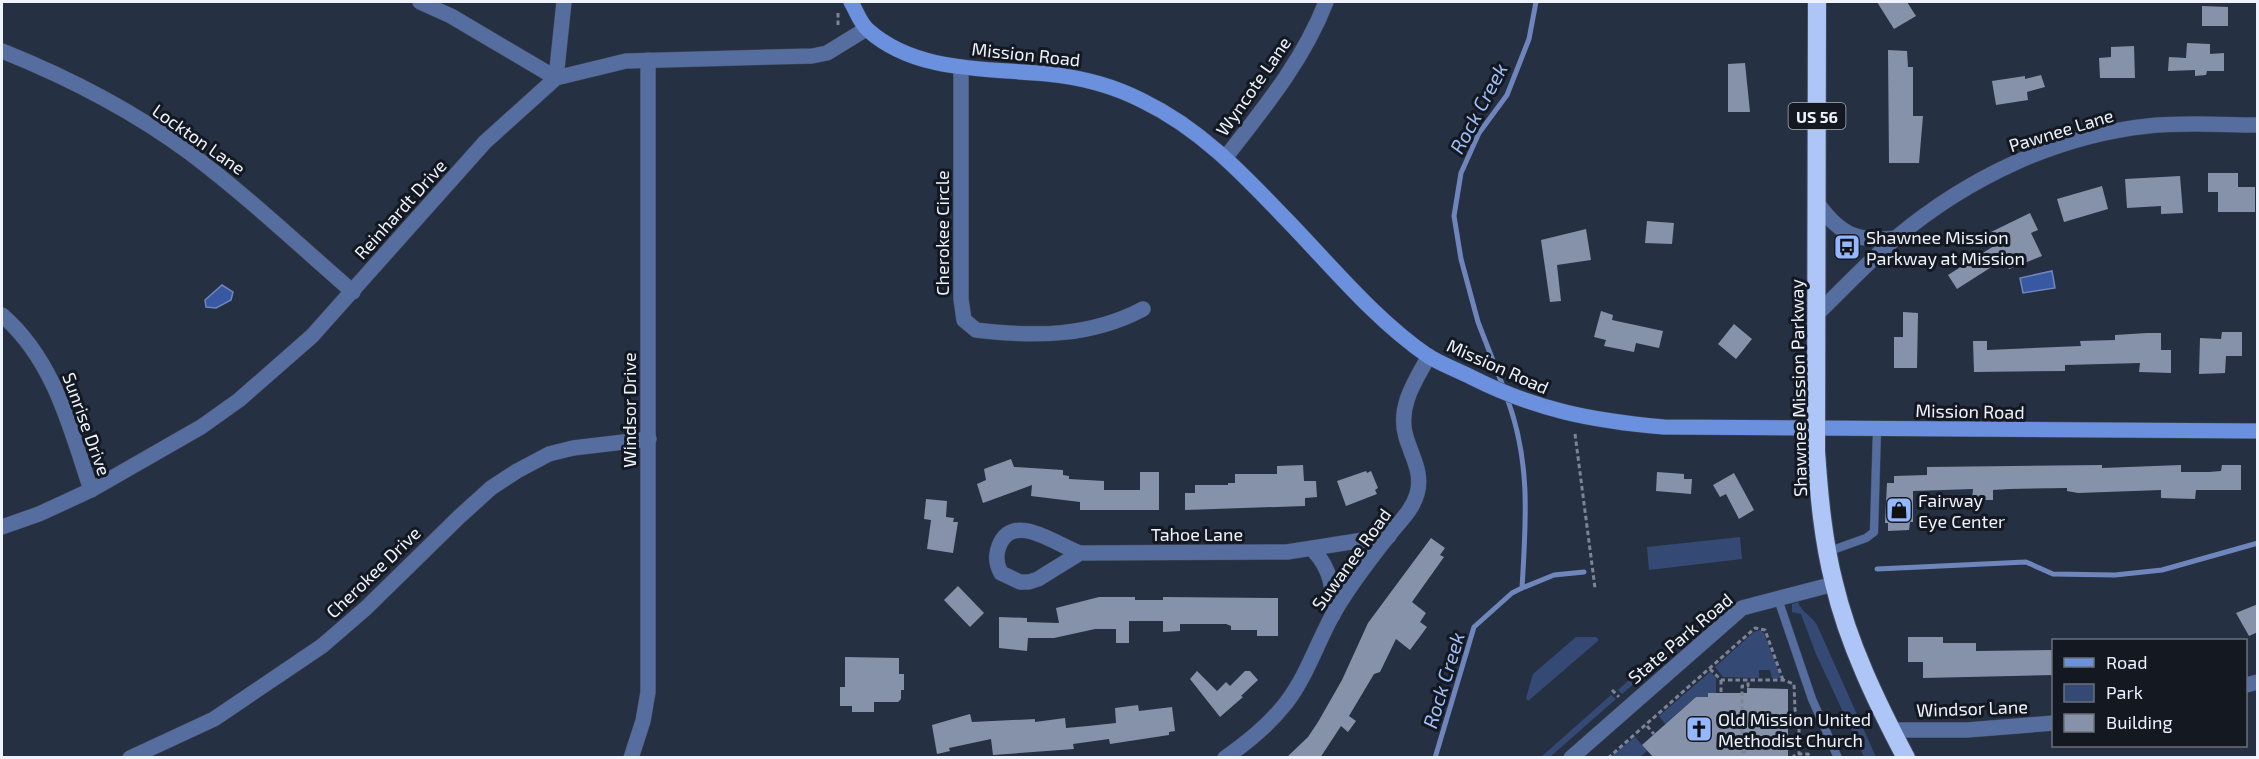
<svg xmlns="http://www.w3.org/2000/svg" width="2259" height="759" font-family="'Exo 2',sans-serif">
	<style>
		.green { fill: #344974 }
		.water { fill: #3858a1; stroke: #6f86bd; stroke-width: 1.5 }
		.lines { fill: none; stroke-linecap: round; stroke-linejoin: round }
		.stream { stroke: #6f86bd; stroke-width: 5 }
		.building { fill: #8692a9 }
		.lane-casing { stroke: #424b5d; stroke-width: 9 }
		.street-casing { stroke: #424b5d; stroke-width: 16 }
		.secondary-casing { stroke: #424b5d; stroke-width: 16 }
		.highway-casing { stroke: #424b5d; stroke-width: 20 }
		.path { stroke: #7d8494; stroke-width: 3; stroke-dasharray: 4.5 3; stroke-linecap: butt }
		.lane { stroke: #566e9f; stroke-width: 8 }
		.street { stroke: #566e9f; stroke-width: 15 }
		.secondary { stroke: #6b90de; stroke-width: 15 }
		.highway { stroke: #aec6f7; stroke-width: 18 }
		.labels { text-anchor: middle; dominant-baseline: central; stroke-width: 6; stroke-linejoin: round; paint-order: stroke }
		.shield { fill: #131821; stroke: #acb1bc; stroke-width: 1.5 }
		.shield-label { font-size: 16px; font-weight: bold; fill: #eef3fe }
		.street-label { font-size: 18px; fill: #eef3fe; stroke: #131821 }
		.poi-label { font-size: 18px; fill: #eef3fe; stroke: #131821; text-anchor: start }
		.water-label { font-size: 20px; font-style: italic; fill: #a1bffb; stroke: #131821 }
	</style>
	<rect width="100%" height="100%" fill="#263043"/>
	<g class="green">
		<path d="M1740,537L1742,559L1649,570L1647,547Z"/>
		<path d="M1798,602C1802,613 1811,615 1817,625L1876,757H1864L1816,654L1801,614L1792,612V604Z"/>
		<path d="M1760,630L1764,633L1781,678H1772L1770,670H1759V678L1723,677L1715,667L1754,632Z"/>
		<path d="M1576,637H1596L1599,640L1528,701L1526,698L1533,674Z"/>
		<path d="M1676,638L1682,642L1622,694L1618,690Z"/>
		<path d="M1710,672L1716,678V693H1708V697H1696L1665,724L1659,716Z"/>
		<path d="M1611,695L1616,699L1550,757H1541Z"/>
		<path d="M1635,737L1647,751L1640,757H1610Z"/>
	</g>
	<g class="water">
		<path d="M2052,271L2055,288L2023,293L2020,278Z"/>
		<path d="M222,285L233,292L231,300L216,308L206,307L205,300Z"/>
	</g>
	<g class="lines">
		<g class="stream">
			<path d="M1504,389L1478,322L1461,259L1454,216L1461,173L1479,133L1507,95L1529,39L1536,2"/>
			<path d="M1877,569L2026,562L2053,574L2115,575L2162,570L2258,543"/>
			<path d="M1522,588L1554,575L1584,572"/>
			<path d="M1435,758L1474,627L1512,593L1522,588C1526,521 1531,462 1507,398"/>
		</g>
	</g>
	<g class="building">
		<path d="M1877,2H1907L1916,16L1894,29Z"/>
		<path d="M2202,6L2228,7V26H2202Z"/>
		<path d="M2187,43L2210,44V54L2224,53V71H2207L2206,75L2195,76V70L2168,71L2169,57L2186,58Z"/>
		<path d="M2134,46L2135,78H2100L2099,58L2111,57V47Z"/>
		<path d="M1888,50L1907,51L1908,67H1913V116H1923L1919,163H1889Z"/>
		<path d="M1745,63L1750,112H1728V64Z"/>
		<path d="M2041,75L2045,87L2027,92L2028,100L1996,105L1992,81L2025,76V79Z"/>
		<path d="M2208,173H2238V187H2255V212H2218V192H2208Z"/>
		<path d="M2180,176L2183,213L2161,214V206L2127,208L2125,179Z"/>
		<path d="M2102,186L2108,209L2064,222L2057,199Z"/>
		<path d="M2030,213L2038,230L2031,233L2042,256L2009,269L2004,259L1957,289L1948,275L1997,244L1991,232Z"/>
		<path d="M1647,221L1674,223L1672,244L1645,243Z"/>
		<path d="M1586,229L1591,260L1557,265L1561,301L1550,302L1541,240Z"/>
		<path d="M1601,311L1613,315L1612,320L1663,331L1659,348L1636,343L1634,352L1604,346L1606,340L1594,337Z"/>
		<path d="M1903,312L1918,313L1917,368H1894V337H1903Z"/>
		<path d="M1734,324L1752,339L1736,359L1718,344Z"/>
		<path d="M2222,332H2242V356H2226L2225,373L2199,374L2200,338L2221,339Z"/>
		<path d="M2147,333H2161V350H2171V373L2139,372L2140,363L2065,365V371L1974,372L1973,341H1987V350L2081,346L2080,341L2115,340V335Z"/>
		<path d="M1011,459L1014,467L1063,470V475L1069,476V479L1104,481V490H1140V472H1159V510H1080V502L1031,496L1032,485L983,503L977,484L986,480L984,469Z"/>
		<path d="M1303,465L1304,481H1316L1317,497L1305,498V506L1185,510V493H1195V485H1228V483H1235V474H1277V466Z"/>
		<path d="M2102,465V468L2181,465V472H2209L2221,471L2222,465H2241V490H2196L2195,499L2161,498V490L2078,493L2067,491V488L2009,489L1993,490V500H1972L1973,489L1913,491V522H1910L1909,530L1888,531V523H1885L1887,483H1894V476L1927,475V467Z"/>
		<path d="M1366,471L1367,473L1371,471L1378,488L1375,490L1377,494L1346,506L1337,481Z"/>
		<path d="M1657,472L1684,474V479H1692L1691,494L1656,491Z"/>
		<path d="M1734,473L1754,510L1739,519L1726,494L1720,497L1713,485Z"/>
		<path d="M926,499L947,501L946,517L954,518L953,522H958L953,553L927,549L931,520L924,519Z"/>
		<path d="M1431,538L1445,548L1440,555L1444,557L1412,602L1426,613L1420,622L1427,627L1410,650L1396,639L1380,672L1374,674L1349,716L1356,721L1348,732L1341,726L1320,758H1286L1308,737L1318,722L1342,680L1368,623Z"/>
		<path d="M958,586L984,613L970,627L944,600Z"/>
		<path d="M1099,597H1135V600H1163V597L1278,598V636H1257V630H1231V626L1226,624H1180V631L1163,632V621H1129V643H1116V629H1095L1054,638H1028L1027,651L999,648V617L1027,618V622L1059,623L1056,608Z"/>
		<path d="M2258,604V632L2249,636L2236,613Z"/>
		<path d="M1908,637H1943V643H1976V651L2054,650V675L1923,678V662H1908Z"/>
		<path d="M845,657L899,658V674H904V690H901V699L898,702H874V712H852V706H840V687H845Z"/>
		<path d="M1197,671L1217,691L1226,682L1230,686L1245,671H1250L1258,680L1241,696L1243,697L1220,717L1190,679Z"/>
		<path d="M1747,688L1788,689V758H1654L1642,745L1696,697H1708V693H1747Z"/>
		<path d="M1138,705L1139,711L1172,707L1175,731L1169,732V735L1110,744L1109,739L1073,744L1074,749L993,755L991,739L949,748L950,751L937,754L933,731L932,725L970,714L972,722L1035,719V722L1065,718L1066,728L1088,726L1116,723L1115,708Z"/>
	</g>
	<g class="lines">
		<defs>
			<g id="lane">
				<path d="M1827,552L1866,538L1874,532L1877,429"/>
				<path d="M1778,599L1812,699L1838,758"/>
			</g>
			<g id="street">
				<path d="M420,2L451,16L556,78L564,2"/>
				<path d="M2,51C67,77 133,111 190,153C247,196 299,245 353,292"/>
				<path d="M961,67V299L964,320L976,330C1035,337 1090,337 1143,309"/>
				<path d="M1225,158C1264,108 1303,61 1326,2"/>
				<path d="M1818,204C1841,236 1858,242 1897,238"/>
				<path d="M1818,313C1844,288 1869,261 1897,237C1968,178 2055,136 2148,126C2184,122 2222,125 2258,125"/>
				<path d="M2,315C54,360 70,427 91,490"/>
				<path d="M2,527L39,514L91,490L201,427L239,400L312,336L485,142L556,78L626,61L812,56L827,53L866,29"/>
				<path d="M1313,550C1332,570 1333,589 1333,615"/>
				<path d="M1080,553C1058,546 1013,510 999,546C995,556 996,564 1001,573L1020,582H1029L1038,579L1080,553L1287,552L1389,536"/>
				<path d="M2246,685L2258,682"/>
				<path d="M1891,730H1967L2054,723"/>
				<path d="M130,758L214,719L322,646L366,608L459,517L491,488L517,471L549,454L573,448L649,439"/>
				<path d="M631,758L643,721L648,692V60"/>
				<path d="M1225,758C1248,742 1269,725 1286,703C1306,677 1316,646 1331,618C1345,591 1370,559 1389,535C1399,522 1412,511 1417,494C1423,473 1412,457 1406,437C1397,407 1415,381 1429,356"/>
				<path d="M1571,758L1742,608L1834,584"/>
			</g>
			<path id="secondary" d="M851,2C856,10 860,23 868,30C916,73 987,68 1047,74C1079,77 1114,86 1143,101C1199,128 1241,172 1283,216C1329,263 1373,318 1428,356C1441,364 1457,370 1471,377C1536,410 1593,421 1664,427L2258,431"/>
			<path id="highway" d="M1817,2L1816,451C1819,495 1823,540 1834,583C1848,643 1877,703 1906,758"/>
		</defs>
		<use href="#lane" class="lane-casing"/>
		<use href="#street" class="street-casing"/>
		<use href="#secondary" class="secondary-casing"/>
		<use href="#highway" class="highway-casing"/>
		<g class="path">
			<path d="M838,13V27"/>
			<path d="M1575,434L1595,588"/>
			<path d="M1710,669L1721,680H1783L1794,684L1795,710L1799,719V754"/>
			<path d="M1721,680V693"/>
			<path d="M1612,690L1619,697"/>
			<path d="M1647,726L1654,734"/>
			<path d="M1746,752H1742V686H1748V680"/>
			<path d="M1608,758L1755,628L1765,630L1783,680"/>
			<path d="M1792,758L1796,754H1808L1810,758"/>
		</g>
		<use href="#lane" class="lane"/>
		<use href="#street" class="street"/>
		<use href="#secondary" class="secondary"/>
		<use href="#highway" class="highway"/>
	</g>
	<defs>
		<symbol id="bus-square" viewBox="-11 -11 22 22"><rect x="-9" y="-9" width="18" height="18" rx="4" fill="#94b7fd" stroke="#131821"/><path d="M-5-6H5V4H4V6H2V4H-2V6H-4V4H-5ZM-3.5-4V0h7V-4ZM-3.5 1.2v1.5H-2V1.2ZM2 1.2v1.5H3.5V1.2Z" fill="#111"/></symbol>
		<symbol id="shop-square" viewBox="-11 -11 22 22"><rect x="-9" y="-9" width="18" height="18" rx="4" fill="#94b7fd" stroke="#131821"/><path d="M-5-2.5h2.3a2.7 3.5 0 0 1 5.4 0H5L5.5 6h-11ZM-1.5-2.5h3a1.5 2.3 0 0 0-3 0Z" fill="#111"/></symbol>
		<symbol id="church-square" viewBox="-11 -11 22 22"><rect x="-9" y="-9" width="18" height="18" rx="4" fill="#94b7fd" stroke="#131821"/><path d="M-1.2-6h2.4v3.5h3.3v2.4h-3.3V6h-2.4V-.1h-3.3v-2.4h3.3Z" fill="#111"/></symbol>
	</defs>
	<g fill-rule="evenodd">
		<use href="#bus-square" x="1832" y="232" width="30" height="30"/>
		<use href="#shop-square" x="1884" y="495" width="30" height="30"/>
		<use href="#church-square" x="1684" y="714" width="30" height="30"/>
	</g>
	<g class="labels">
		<rect class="shield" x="1788.5" y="103" width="57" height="26" rx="4.5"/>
		<g class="shield-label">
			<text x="1817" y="116">US 56</text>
		</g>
		<g class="street-label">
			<text transform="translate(1026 54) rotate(6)">Mission Road</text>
			<text transform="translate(1253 86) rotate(-55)">Wyncote Lane</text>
			<text transform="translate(2061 130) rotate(-17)">Pawnee Lane</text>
			<text transform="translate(199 139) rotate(35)">Lockton Lane</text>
			<text transform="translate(400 209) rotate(-48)">Reinhardt Drive</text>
			<text transform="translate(942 233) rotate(-90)">Cherokee Circle</text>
			<text transform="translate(1498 366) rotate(24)">Mission Road</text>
			<text transform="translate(1798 388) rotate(-91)">Shawnee Mission Parkway</text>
			<text transform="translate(629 410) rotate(-90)">Windsor Drive</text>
			<text transform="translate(1970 411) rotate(1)">Mission Road</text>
			<text transform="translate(87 424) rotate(70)">Sunrise Drive</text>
			<text x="1197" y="534">Tahoe Lane</text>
			<text transform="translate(1351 559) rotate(-54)">Suwanee Road</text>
			<text transform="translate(373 572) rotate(-44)">Cherokee Drive</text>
			<text transform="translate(1680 638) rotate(-40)">State Park Road</text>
			<text transform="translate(1972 708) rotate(-2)">Windsor Lane</text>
		</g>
		<g class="poi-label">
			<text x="1866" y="237">Shawnee Mission<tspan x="1866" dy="21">Parkway at Mission</tspan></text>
			<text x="1918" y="500">Fairway<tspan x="1918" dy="21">Eye Center</tspan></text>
			<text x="1718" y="719">Old Mission United<tspan x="1718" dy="21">Methodist Church</tspan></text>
		</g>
		<g class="water-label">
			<text transform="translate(1478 108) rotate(-62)">Rock Creek</text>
			<text transform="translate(1443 680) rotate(-73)">Rock Creek</text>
		</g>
	</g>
	<rect width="2259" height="759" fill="none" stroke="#eef3fe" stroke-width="6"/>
	<rect x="2052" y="639" width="195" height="108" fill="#131821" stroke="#6b7079" stroke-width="1.5"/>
	<rect x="2064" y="658" width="30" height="9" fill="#6b90de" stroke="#6b7079" stroke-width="1.5"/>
	<text x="2106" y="669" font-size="18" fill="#eef3fe">Road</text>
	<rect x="2064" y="684" width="30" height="18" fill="#344974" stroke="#6b7079" stroke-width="1.5"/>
	<text x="2106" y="699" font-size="18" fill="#eef3fe">Park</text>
	<rect x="2064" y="714" width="30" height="18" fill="#8692a9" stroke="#6b7079" stroke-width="1.5"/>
	<text x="2106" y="729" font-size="18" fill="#eef3fe">Building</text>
</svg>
